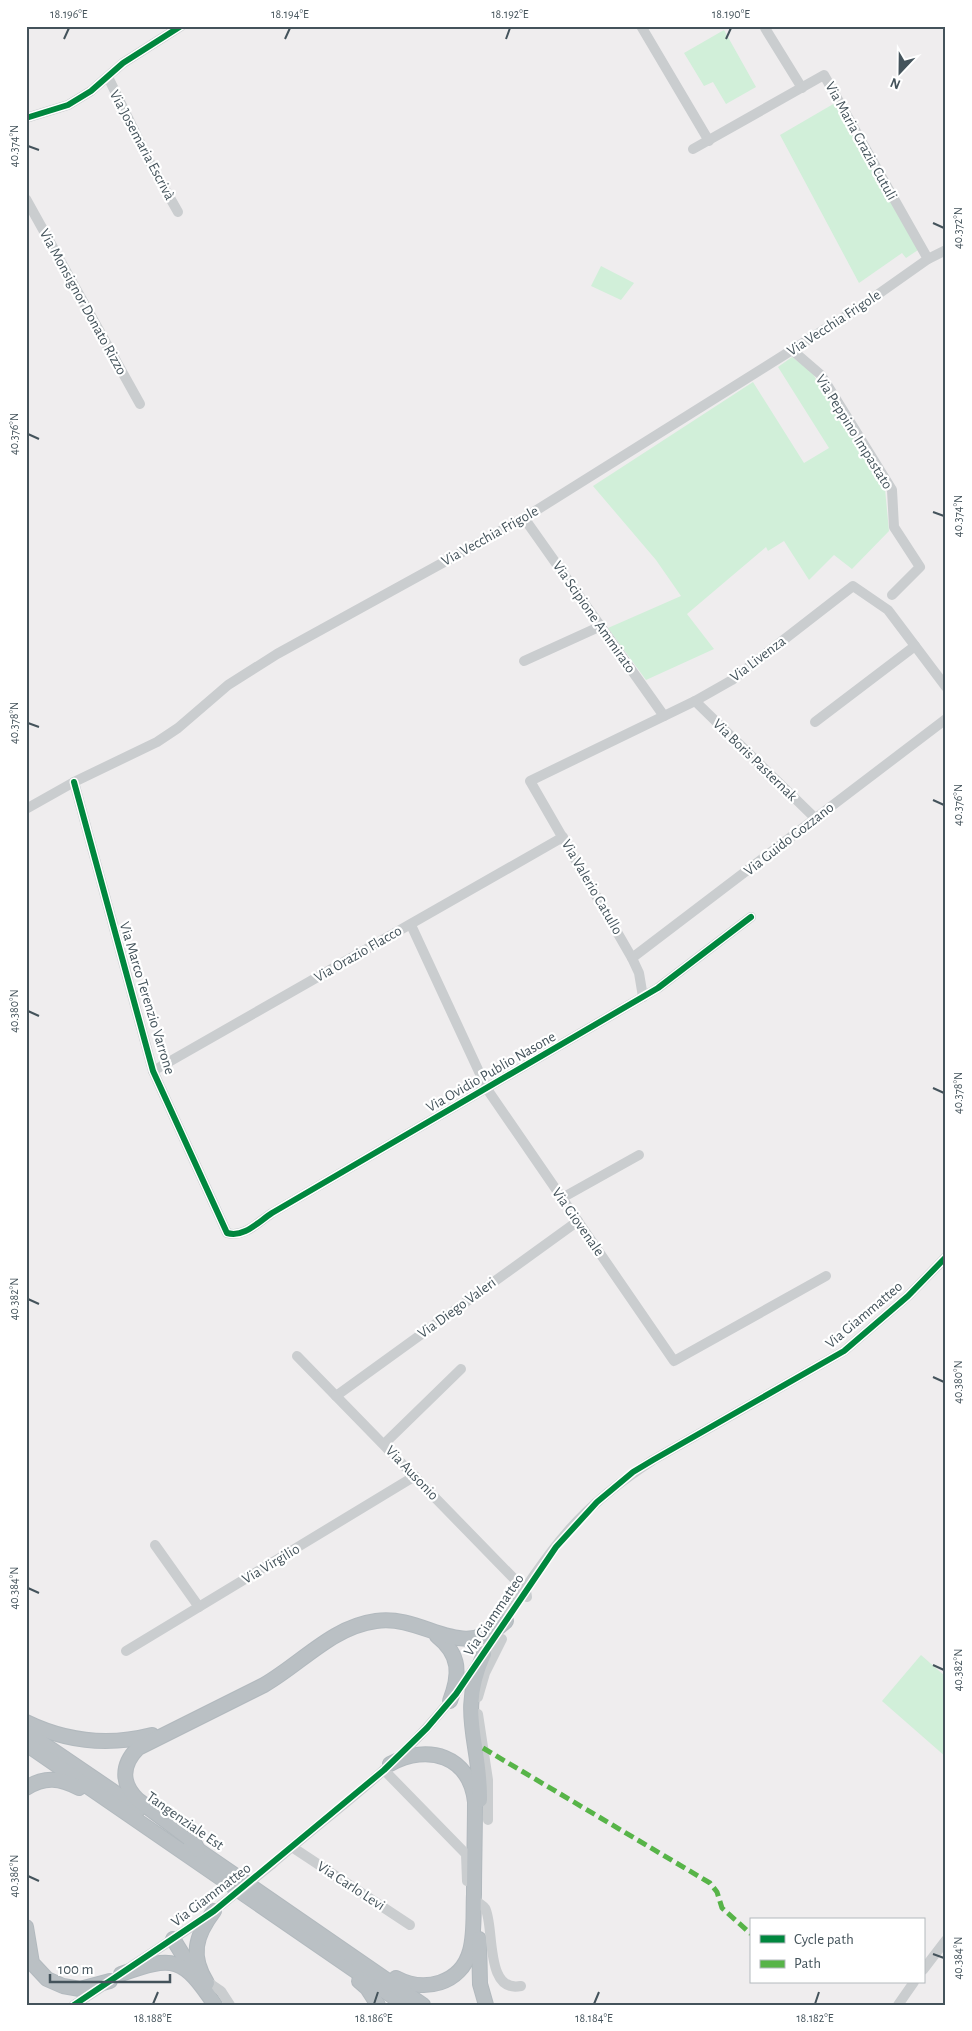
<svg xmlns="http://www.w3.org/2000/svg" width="972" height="2031" font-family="'Alegreya Sans',sans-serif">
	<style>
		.green { fill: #d1efd9 }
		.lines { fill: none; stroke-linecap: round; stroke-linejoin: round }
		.highway-casing { stroke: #b2b9be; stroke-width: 16 }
		.minor { stroke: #cacdcf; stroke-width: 10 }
		.highway { stroke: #bac0c4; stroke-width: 14 }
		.minor-bridge { stroke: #cacdcf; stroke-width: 10 }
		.quiet { stroke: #57b448; stroke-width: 5; stroke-dasharray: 10 5; stroke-linecap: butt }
		.cycleway-casing { stroke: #fff; stroke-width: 9 }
		.cycleway { stroke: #00873e; stroke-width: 6 }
		.ticks { fill: none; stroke: #44535b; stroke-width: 2 }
		.labels { text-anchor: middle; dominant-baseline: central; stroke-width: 4.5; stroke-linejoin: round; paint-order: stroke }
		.street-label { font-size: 15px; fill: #44535b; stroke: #fff }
		.neatline { fill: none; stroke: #44535b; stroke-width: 2 }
		.ticks-label { font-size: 12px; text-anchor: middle; fill: #44535b }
	</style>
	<rect width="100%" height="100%" fill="#efedee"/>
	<g class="green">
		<path d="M724,30L756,87L726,104L713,82L704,86L684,53Z"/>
		<path d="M835,103L918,250L906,258L902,253L859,283L780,135Z"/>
		<path d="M601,266L634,283L621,300L591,286Z"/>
		<path d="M792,357L811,371L885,489L889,531L852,569L834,555L809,580L784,541L768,551L766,547L687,614L714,649L646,680L608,628L681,596L656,560L593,486L753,382L804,463L829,448L778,367Z"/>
		<path d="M921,1655L946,1677V1757L882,1701Z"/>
	</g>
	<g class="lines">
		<defs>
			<g id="highway">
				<path d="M437,1636C461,1655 460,1675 450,1701"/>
				<path d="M26,1722C67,1742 109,1746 152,1735"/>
				<path d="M26,1732L139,1809"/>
				<path d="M26,1744L405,2005"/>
				<path d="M390,1764C428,1743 470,1756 475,1802C475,1833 474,1863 474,1894C473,1913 475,1933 470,1951C461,1984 424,1993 396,1978"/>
				<path d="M26,1788C45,1776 60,1778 79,1788"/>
				<path d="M480,1800C481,1742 457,1714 484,1654"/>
				<path d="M191,1845L423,2005"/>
				<path d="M198,1850L194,1842L138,1800C121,1784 121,1765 138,1748L264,1685C302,1663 332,1627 376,1621C427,1614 459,1664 506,1621"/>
				<path d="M26,1927L32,1963L47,1979L63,1986L80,1989L110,1981"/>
				<path d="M173,1939L194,1973"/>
				<path d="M479,1939L480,1984L486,2005"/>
				<path d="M121,1974C174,1955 183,1957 215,2005"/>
				<path d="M359,1981L367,1988L378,2005"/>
				<path d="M207,1983C190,1956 195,1936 214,1911"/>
			</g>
		</defs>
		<use href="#highway" class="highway-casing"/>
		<g class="minor">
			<path d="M641,26L709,141"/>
			<path d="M765,28L802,88"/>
			<path d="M108,77L148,159L178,212"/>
			<path d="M26,118L68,105L91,91L123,63L181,26"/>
			<path d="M693,149L824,75L928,259"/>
			<path d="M26,199L140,404"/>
			<path d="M792,350L821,375L892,490L894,527L920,567L892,595"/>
			<path d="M524,518L664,716"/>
			<path d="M524,661L601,626"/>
			<path d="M695,701L815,818"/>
			<path d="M815,722L915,646"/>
			<path d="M74,782L153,1071L227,1233C244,1238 258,1222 272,1213L658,988L751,917"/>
			<path d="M26,809L74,782L157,742L178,728L228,685L277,654L524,518L792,350L860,307L928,259L946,250"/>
			<path d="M411,925L487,1089L674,1361L826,1276"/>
			<path d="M632,958L946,719"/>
			<path d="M643,997L639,973L632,958L530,781L695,701L732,680L853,586L888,610L946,687"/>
			<path d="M153,1071L563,837"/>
			<path d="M562,1198L639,1155"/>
			<path d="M297,1356L526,1591L527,1597"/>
			<path d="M336,1396L578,1221"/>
			<path d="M384,1444L461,1369"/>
			<path d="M155,1545L199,1607"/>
			<path d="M126,1651L415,1476"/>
			<path d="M478,1697L485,1673L502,1639"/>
			<path d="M478,1714L488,1780V1820"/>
			<path d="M384,1770L466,1854L467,1881"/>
			<path d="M292,1847L410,1925"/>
			<path d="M272,1864C328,1815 390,1772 438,1715C488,1658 519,1587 569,1530C593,1503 622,1480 653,1460L844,1351L908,1296L946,1257"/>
			<path d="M479,1903C481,1905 484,1906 485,1908C495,1925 484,1994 521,1986"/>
			<path d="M129,1968L209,1915"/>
			<path d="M923,1970L946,1940"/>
			<path d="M205,1980L221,1991L230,2005"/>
			<path d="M74,2005L103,1986"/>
			<path d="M898,2005L914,1982"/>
		</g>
		<use href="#highway" class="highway"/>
		<path class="minor-bridge" d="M221,1905L272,1864"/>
		<path class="quiet" d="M483,1748L710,1883L717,1892L722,1908L751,1934"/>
		<defs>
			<g id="cycleway">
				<path d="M26,118L68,105L91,91L123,63L181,26"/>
				<path d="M74,782L153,1071L227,1233C244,1238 258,1222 272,1213L658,988L751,917"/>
				<path d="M74,2005L214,1911L384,1770L427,1728L456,1694L556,1547L597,1502L633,1472L653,1460L844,1351L908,1296L946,1257"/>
			</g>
		</defs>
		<use href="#cycleway" class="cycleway-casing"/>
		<use href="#cycleway" class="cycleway"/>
	</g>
	<path class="ticks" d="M64,39L69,28M285,39L290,28M506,39L510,28M726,39L731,28M28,146L39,150M933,223L944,228M28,434L39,439M933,512L944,516M28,723L39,727M933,800L944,805M28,1011L39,1016M933,1088L944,1093M28,1299L39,1304M933,1377L944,1382M28,1588L39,1593M933,1665L944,1670M28,1876L39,1881M933,1954L944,1958M153,2004L158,1992M374,2004L378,1992M594,2004L599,1992M815,2004L819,1992"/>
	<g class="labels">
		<g class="street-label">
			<text transform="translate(861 141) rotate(61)">Via Maria Grazia Cutuli</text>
			<text transform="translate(142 145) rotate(62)">Via Josemaria Escrivà</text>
			<text transform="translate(83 302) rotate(61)">Via Monsignor Donato Rizzo</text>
			<text transform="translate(834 323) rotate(-33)">Via Vecchia Frigole</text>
			<text transform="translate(854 432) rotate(58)">Via Peppino Impastato</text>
			<text transform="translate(490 536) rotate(-29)">Via Vecchia Frigole</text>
			<text transform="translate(594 617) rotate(55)">Via Scipione Ammirato</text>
			<text transform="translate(758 659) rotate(-37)">Via Livenza</text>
			<text transform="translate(755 760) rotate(44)">Via Boris Pasternak</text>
			<text transform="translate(789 839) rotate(-38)">Via Guido Gozzano</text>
			<text transform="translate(592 887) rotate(60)">Via Valerio Catullo</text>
			<text transform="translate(358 954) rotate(-30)">Via Orazio Flacco</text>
			<text transform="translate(147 998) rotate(73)">Via Marco Terenzio Varrone</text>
			<text transform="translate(491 1072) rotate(-30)">Via Ovidio Publio Nasone</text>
			<text transform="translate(578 1222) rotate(55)">Via Giovenale</text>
			<text transform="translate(457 1308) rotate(-36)">Via Diego Valeri</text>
			<text transform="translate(864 1315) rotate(-40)">Via Giammatteo</text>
			<text transform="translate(412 1473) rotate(46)">Via Ausonio</text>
			<text transform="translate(271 1564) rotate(-31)">Via Virgilio</text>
			<text transform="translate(494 1615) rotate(-56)">Via Giammatteo</text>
			<text transform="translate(185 1821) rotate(35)">Tangenziale Est</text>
			<text transform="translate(351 1886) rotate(33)">Via Carlo Levi</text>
			<text transform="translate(211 1895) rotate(-37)">Via Giammatteo</text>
		</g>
	</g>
	<rect width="972" height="2031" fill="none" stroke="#ffffff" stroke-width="55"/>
	<rect x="750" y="1918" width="175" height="65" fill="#ffffff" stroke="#b4babd"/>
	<rect x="760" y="1935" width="25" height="8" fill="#00873e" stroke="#b4babd"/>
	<text x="794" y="1944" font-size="15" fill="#44535b">Cycle path</text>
	<rect x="760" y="1960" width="25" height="8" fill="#57b448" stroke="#b4babd"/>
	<text x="794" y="1968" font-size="15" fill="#44535b">Path</text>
	<g transform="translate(900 72) rotate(202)" stroke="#ffffff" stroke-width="4" paint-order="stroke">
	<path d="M0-4L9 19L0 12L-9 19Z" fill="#44535b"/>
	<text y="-8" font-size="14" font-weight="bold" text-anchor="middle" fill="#44535b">N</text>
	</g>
	<path d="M50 1974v8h120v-8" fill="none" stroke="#44535b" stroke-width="2.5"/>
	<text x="58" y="1974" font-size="15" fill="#44535b" stroke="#ffffff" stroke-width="4" paint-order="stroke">100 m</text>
	<rect x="28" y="28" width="916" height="1976" class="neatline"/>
	<g class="ticks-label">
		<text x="69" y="18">18.196°E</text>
		<text x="290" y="18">18.194°E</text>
		<text x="510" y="18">18.192°E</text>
		<text x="731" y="18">18.190°E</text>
		<text transform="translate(14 146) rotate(-90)" y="4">40.374°N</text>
		<text transform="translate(958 228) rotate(-90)" y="4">40.372°N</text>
		<text transform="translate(14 434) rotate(-90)" y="4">40.376°N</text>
		<text transform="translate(958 516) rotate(-90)" y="4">40.374°N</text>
		<text transform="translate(14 723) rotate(-90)" y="4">40.378°N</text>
		<text transform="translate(958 805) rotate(-90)" y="4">40.376°N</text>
		<text transform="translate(14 1011) rotate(-90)" y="4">40.380°N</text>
		<text transform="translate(958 1093) rotate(-90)" y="4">40.378°N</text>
		<text transform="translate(14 1299) rotate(-90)" y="4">40.382°N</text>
		<text transform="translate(958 1382) rotate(-90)" y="4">40.380°N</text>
		<text transform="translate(14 1588) rotate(-90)" y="4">40.384°N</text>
		<text transform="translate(958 1670) rotate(-90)" y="4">40.382°N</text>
		<text transform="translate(14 1876) rotate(-90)" y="4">40.386°N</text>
		<text transform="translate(958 1958) rotate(-90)" y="4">40.384°N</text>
		<text x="153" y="2022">18.188°E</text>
		<text x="374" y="2022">18.186°E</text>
		<text x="594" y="2022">18.184°E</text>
		<text x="815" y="2022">18.182°E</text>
	</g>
</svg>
